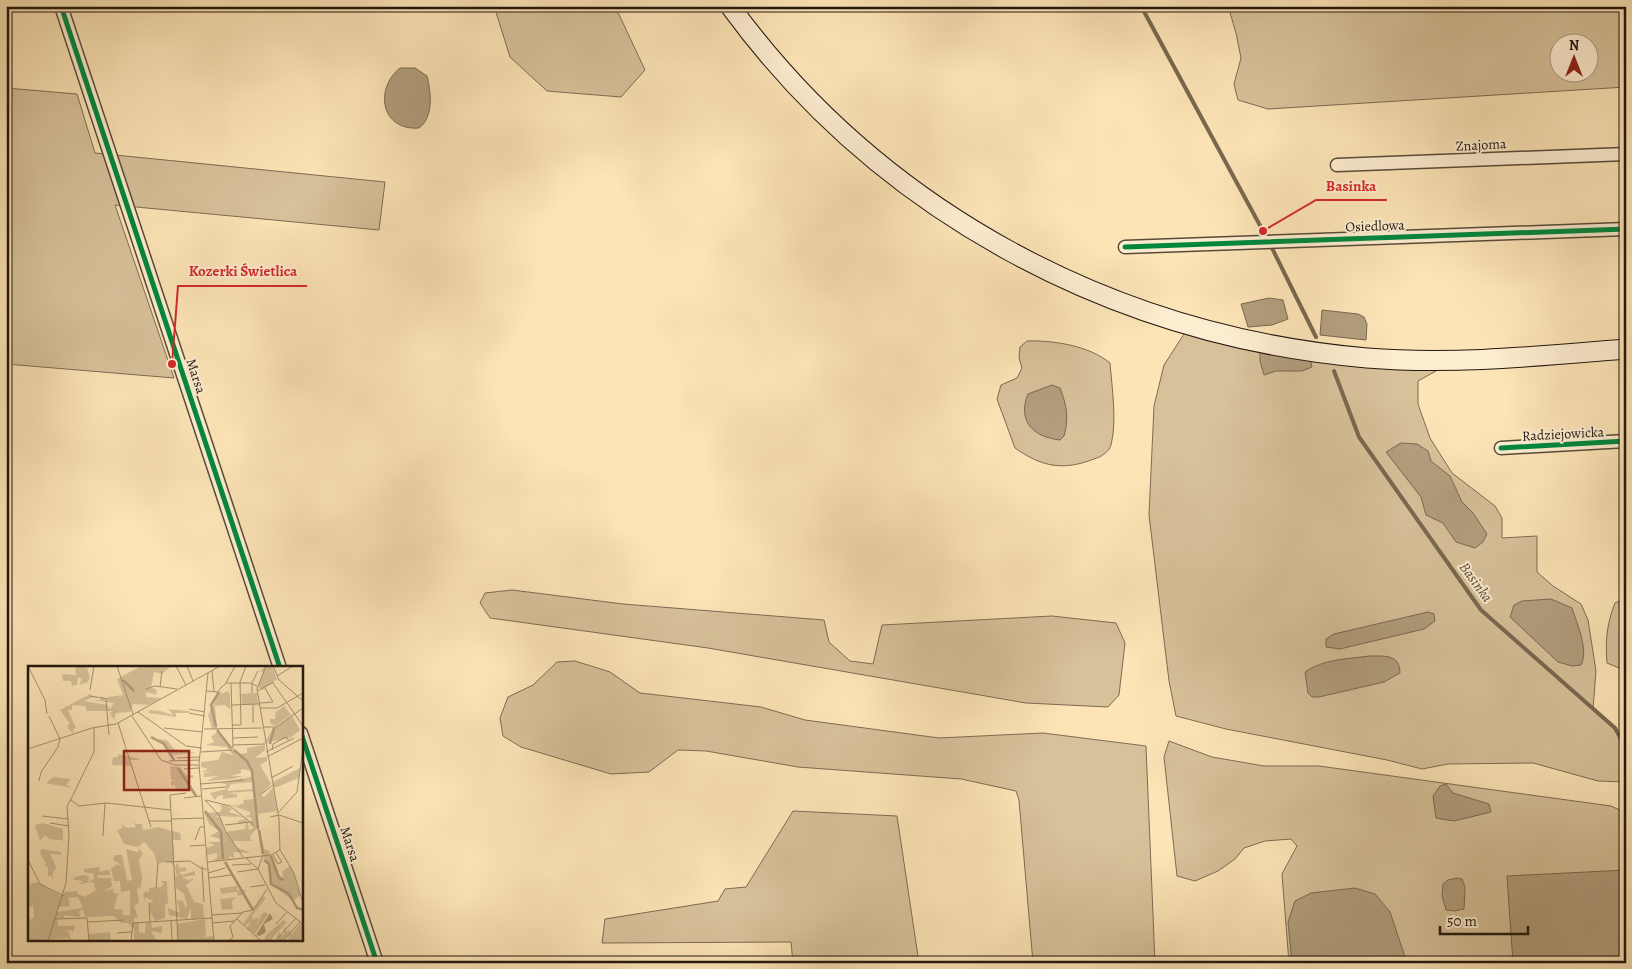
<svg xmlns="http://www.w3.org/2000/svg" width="1632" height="969" font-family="Alegreya,serif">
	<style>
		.green { fill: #d7c19a; stroke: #7d6c54; fill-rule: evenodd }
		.water { fill: #b29e7d; stroke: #796851 }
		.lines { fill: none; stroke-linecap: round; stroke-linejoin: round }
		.stream { stroke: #796851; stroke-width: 4 }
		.minor-casing { stroke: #594a39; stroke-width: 15 }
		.secondary-casing { stroke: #23170f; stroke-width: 21 }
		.minor { stroke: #fdedd0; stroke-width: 12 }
		.secondary { stroke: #fdedd0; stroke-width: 19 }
		.cycleway-casing { stroke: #fdedd0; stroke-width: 8 }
		.cycleway { stroke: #00873e; stroke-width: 5 }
		.labels { text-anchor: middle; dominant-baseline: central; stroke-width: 4; stroke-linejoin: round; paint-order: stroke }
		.street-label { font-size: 14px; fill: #23170f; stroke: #fdedd0 }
		.water-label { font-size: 15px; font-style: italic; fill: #5c4d3b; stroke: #fdedd0 }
		.inset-river { fill: none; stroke: #b29e7d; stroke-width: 2.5 }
		.inset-road { fill: none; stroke: #a59273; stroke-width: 1 }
		.view { fill: #8f2418; fill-opacity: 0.15; stroke: #8f2418; stroke-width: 2.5 }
		.inset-edge { fill: none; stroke: #23170f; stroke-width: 2.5 }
		.leader { fill: none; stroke: #d62828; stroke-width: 2 }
		.callout-dot { fill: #d62828; stroke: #fdedd0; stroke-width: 2 }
		.callout-label { font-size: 15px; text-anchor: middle; font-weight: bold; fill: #d62828; stroke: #fdedd0; stroke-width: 4; stroke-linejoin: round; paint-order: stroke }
	</style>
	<rect width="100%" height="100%" fill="#fce4b6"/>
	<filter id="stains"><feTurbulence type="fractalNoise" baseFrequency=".004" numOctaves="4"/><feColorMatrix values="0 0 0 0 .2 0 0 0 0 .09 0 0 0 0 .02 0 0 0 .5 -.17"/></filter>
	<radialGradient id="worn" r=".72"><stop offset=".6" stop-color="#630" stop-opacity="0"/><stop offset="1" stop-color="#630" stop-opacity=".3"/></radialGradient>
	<g class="green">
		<path d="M494,6H615L645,70L621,97L547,91L510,57Z"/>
		<path d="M1228,6H1626V87L1268,109L1238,100L1234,84L1241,58L1236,33ZM1560,42H1590V72H1560Z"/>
		<path d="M6,88L77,94L95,153L385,182L379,230L115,205L174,378L6,364Z"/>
		<path d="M1186,331L1368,364L1436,371L1418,381V404L1430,438L1452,473L1495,506L1502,518V538L1537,536V572L1553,586L1581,604L1588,620L1596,671L1593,709C1626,737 1626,740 1626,782L1598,781L1533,763L1448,764L1422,769L1387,760L1226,729L1176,716L1169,681L1149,515L1154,406L1164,365Z"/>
		<path d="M1027,341C1053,340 1090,346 1110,363C1112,387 1117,422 1111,445C1109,452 1101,457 1094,459C1063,471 1042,467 1015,448L997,399L1001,385L1017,378L1022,368L1019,358L1020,347Z"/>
		<path d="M512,590L623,604L824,620L829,642L850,661L873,664L882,625L1052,616L1116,623L1125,643L1119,695L1108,707L1026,703L708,648L490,618L480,603L485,593Z"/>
		<path d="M1626,598V671L1607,663C1605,641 1607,623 1615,603Z"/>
		<path d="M575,661L610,672L640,693L761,707L805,720L939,738L1043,733L1146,746L1155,963H1033L1019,800L1016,791L961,779L798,767L706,751L678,750L649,772L611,774L521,747L503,736L500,718L508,697L533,685L557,662Z"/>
		<path d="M1169,741L1212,757L1264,766H1319L1611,806L1626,813V963H1289L1282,874L1297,846L1291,839L1265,841L1244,848L1235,859L1218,871L1195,881L1177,876L1164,757Z"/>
		<path d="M793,811L897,816L919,963H793L791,942L602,943L605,919L718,901L725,889L746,887Z"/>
	</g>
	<g class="water">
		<path d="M400,68H415L427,76C431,92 434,117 419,128C381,131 374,89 400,68Z"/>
		<path d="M1269,298L1283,300L1288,319L1272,325L1248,327L1241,304Z"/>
		<path d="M1322,310L1358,314L1364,317L1367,324L1366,340L1320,335Z"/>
		<path d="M1260,346L1309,355L1312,367L1302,371H1276L1264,375L1260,361Z"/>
		<path d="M1052,385L1060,388C1067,406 1069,418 1064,436L1060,440C1033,437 1017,421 1028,394Z"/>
		<path d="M1401,443L1417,444L1428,451L1431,461L1450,476L1462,502L1473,513L1487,534L1483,542L1475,548L1456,542L1443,523L1426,515L1421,497L1386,452Z"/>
		<path d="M1551,599L1572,608C1577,624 1589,650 1581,665L1572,666L1558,662L1510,617L1514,605L1522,601Z"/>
		<path d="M1428,612L1434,614L1435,621L1424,629L1340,649L1326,647V639L1334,634Z"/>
		<path d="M1369,656C1384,656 1400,654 1400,673L1384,682L1319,697H1312L1308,693L1305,672C1323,659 1348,659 1369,656Z"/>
		<path d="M1446,784L1453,793L1489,804L1491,812L1454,821L1436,818L1433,796L1440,786Z"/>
		<path d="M1626,870V959L1599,963H1513L1507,876Z"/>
		<path d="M1457,878L1462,879L1465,887L1464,909L1454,911L1446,910L1442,896L1443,884L1448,880Z"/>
		<path d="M1355,888L1375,894L1390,912L1406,960L1404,963H1292L1288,922L1295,901L1311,893Z"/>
	</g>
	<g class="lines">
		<g class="stream">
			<path d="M1141,6L1263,231"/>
			<path d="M1271,246L1316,337"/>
			<path d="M1334,371L1359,437L1481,610L1615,728L1626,748"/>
		</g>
		<defs>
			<g id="minor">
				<path d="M61,6L280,668"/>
				<path d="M1337,165L1626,154"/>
				<path d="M1125,247L1626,229"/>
				<path d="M1501,448L1626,441"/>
				<path d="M301,733L377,963"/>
			</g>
			<path id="secondary" d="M730,6C881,213 1114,336 1367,358C1453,365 1540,356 1626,349"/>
		</defs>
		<use href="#minor" class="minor-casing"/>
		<use href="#secondary" class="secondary-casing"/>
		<use href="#minor" class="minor"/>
		<use href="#secondary" class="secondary"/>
		<defs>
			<g id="cycleway">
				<path d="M61,6L280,668"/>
				<path d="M1125,247L1626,229"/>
				<path d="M1501,448L1626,441"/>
				<path d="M301,733L377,963"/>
			</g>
		</defs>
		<use href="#cycleway" class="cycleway-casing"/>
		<use href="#cycleway" class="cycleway"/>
	</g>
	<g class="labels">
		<g class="street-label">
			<text transform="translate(1481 145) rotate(-3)">Znajoma</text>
			<text transform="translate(1375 226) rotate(-2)">Osiedlowa</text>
			<text transform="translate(196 376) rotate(72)">Marsa</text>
			<text transform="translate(1563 434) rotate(-3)">Radziejowicka</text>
			<text transform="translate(350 844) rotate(72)">Marsa</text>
		</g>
		<g class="water-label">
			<text transform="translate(1476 582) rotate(54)">Basinka</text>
		</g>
	</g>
	<g transform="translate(28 666)">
		<rect width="275" height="275" fill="#fce4b6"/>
		<path d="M47,0H64L59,2L62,12L60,16L51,19L54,13L50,11L49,19L44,20L43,15H35L34,8L48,9ZM113,0H143L134,8L126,6L123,22L128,23L129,29L118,26V31L134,32L120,39L105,38L102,46L88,47L86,54L82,47L85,45H59L57,40L44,39V44H40L48,62L45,63L46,67L42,65L39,60L42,58L32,44L62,28L65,31L56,35L79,39L82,43L86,37L66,34H73V30L78,34L81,31L95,29L89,13ZM238,0H244L249,13L234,24L230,20L235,6L232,5ZM192,11L193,28L200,25L202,29V43L197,39L187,40L189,62L184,63L180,49L193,23ZM229,27L230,38L214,39L213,28ZM256,40L263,49L247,60L242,57V53H247L248,46ZM140,43L161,45V47H148V51L121,47V44L132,45L145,49ZM264,50L272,64L262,72L236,77L246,62ZM189,66L211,88L219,87V82L237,79V84L227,92L239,91V95L232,99L243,118L232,129L236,131L245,122L249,145L230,148L228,143L227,147L236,183L241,185L251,209L256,213L254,206L262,200L265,205L272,229L265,235L242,217L241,198L235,190L229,162L222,170L223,175H205L208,181L223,187L205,186L206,192L201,190V193L183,195L189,192V187L179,189V182L187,179L179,176H192V173L182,170L191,165L181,158L176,147L192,146L194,142L192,139L196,138L204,143L201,146L216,151L187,150L193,152L197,166L217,163L218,157H210V155L219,153L221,164L226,162L222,159L224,152L217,150L222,149V146L200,138L209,140L216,137L215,134L226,133L227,125L200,127L209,128V131L195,133V129L190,130L187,134L182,127L198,123V118L192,117L215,112L217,116V112L223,111V105L213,103V107L203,110H215L205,113L178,115L190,110L176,111V107L184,105L173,106L180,103L173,101V96L190,94L194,86L205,89L199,81L178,79L186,76L183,71ZM224,116L226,123L199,125L203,118ZM130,73L139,74L146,83L168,87L145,89ZM90,88L112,93L111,94H101L103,100L84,99L85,91H90ZM142,100L152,101L159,110L165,109V112H159L161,116H153L162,118L166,125H148L147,119L143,120V115H149L143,114ZM272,102L271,112L246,122L245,116ZM26,111L43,113L38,119L45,122L17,117L21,118L19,116ZM103,153L107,158H114L115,164L130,161L152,167L153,174H145L146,200L142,196L129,197L126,187L116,176L110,181L96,178L89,164L95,162L93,158L99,162L108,161ZM15,157L35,163V174L40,175L21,173L17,169L12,175L7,159ZM111,182L115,188L111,194L114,212L113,221L109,223L111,236L106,240L110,252H106V257H111V266L117,267L118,257L123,256L124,262L134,260V267L123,265L129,275H106V263L100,257H93L86,250L57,251L56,244L51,245L52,251L36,249V252L29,253L30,260H47L45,266L43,264L38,265L41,266L43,275L40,272L0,275V255L6,251L5,239L0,242V218L9,216L33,230L37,226L49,225L50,228L57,231L68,224L65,216L51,218L55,215L46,214V211L57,209L61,211L60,216L66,213V208L56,206V203L72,201L71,206L81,204L82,209H69L70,212H83L84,220L77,225L85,223L86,228L90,227L86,243L95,244L94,249H102V224L93,226L92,215H86L83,203L89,198L95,200L85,194L87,189H94L99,215L104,214L98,183L110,186ZM50,231L55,242L29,246L31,241L42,240L40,232ZM13,183L33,186V189L22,188L29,203H26L28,207L25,205V214L23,209L20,211V201L16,199L18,197L12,187ZM150,197L151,202L158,201V205L151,206L154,209L167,205V209L153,211L163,215L162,213H166L158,219L166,236L175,238L176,252L163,253V241L159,253L141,249L140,242L152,247L149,234L155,235L158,243L159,239L156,228L148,222L147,210L151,209L148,208L147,200ZM133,215H139L140,238L137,239V252L127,255L122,245L121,237L126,235L117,231V235L115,229L118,225L121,227V222L133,221L136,218ZM209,220V224H218L215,229L210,230L209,226L193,228L192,222ZM235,230L238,232L224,250L225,254L231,251L229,259L234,248L237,246L240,248L227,268L219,262L224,255L216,260V257ZM209,231L204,235L205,243L194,244L192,233ZM177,253L178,271L185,270V275H150L149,258ZM256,254L258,257L244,272L245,275H236L238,269ZM273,256L275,271L270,275H257L261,272L260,269L254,275H247L251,266L253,270L256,268V262L259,261L257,264L258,266L263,262L261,265L264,268ZM82,266L83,273L79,275H61V268Z" fill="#d7c19a" fill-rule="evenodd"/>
		<path d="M242,247L245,253L236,258L238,266L232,270L228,269Z" fill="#b29e7d"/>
		<path class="inset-river" d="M95,14L106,25M188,61L183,39L191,26M189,64L203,82M123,71L136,78L146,94M242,78L246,62M206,84L219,95L224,105L230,163M150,102L168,130M177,145L193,166L195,193M231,164L235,188M243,190L251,212L256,214M236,194L241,198L243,218L261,228L269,242L275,244M197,196L225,244"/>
		<path class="inset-road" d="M0,0L17,34L19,48M89,0L105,48M148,0L158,19M159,0L165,15M238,0L229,23L251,153L252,184L266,207L275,238M245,0L251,14L275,35M184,5L186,26M249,10L265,0M198,17L207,0M203,17L205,82M245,17L275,60M132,21L134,5M118,23L127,20L149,23M62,24L66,0M179,25L189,26L198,17H222L229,20M229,25L246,16M224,27V17L230,5M62,30L80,33M78,34L81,69M231,37L245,36L237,22M203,39L231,38M225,39V57M232,42H249L275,27M161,43L177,46M110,46L158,80L174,82M161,47L177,50M104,50L133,94L147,99H172M90,57L123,161M204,59H213L212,16L218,0M235,61H248L275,42M136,62L175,66M176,63L234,62M205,72L230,71M205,79L237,78M0,83L64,62L88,58L192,0M244,84L245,78L258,71L261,75M173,86L204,84M238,86L266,72M239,91L275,72M149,92L172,91M141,95L172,94M171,98L180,7M171,99L186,275M156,103L171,102M243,112L265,100M11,115L13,106L30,81L32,73L21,50M173,118L217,114M174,123L198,121M232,129L245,119M156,132L173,130M43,134L51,140L78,137L143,144M177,134L191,149L198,166L215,191M178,134L202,140L226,159M250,147L269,126L275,83M14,150L40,153M242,151L251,149L275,157M144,153L175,152M121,155H144M22,157L41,160M197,159L223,156M75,170L77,137M167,174L172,161H176M162,180L177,179M245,189L250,198L254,196L248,187M217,191L230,203L248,237L275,258M0,194L12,218L36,230M138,196L162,195L174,203H179M180,196L243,189L252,184M204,199L223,198M174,200L176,236M209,206L230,203L235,189M180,207L197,202M181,212L203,209M222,221L237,219M128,222L130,196M121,237L122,256M184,249L214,247M27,253L59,252L61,275M209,253L233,275M143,255L144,275M60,256L96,254M184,257L207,255M248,258L259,246M89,267L104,266M250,272L268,252M20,275L38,217L41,169L39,141L66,86V62M103,275L105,257L184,252M150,275L142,129L158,127M200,275L205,271L202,260L215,246L225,244L239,223M255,275L272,256"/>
		<path class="view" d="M96,85H161V124H96Z"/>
		<rect width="275" height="275" class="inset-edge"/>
	</g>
	<path class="leader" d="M1263 231L1316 200H1387M172 364L178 286H307"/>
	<g class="callout-dot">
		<circle cx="1263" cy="231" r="5"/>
		<circle cx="172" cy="364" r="5"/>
	</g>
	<g class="callout-label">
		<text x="1351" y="191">Basinka</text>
		<text x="243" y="276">Kozerki Świetlica</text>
	</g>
	<rect width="1632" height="969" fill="none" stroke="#fce4b6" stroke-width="25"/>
	<rect x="8" y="8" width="1617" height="954" fill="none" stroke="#23170f" stroke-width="2.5"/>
	<rect x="12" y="12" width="1607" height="944" fill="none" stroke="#23170f"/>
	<g transform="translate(1574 58)"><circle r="24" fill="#fdedd0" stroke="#a69783"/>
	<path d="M0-4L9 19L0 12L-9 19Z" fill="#8f2418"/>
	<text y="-8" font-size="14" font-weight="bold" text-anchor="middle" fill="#23170f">N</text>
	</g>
	<path d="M1440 926v8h88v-8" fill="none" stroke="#23170f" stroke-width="2.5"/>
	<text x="1447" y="926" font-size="15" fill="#23170f" stroke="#fdedd0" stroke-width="4" paint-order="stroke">50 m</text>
	<rect width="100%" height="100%" filter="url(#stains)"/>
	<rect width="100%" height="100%" fill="url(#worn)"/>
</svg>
